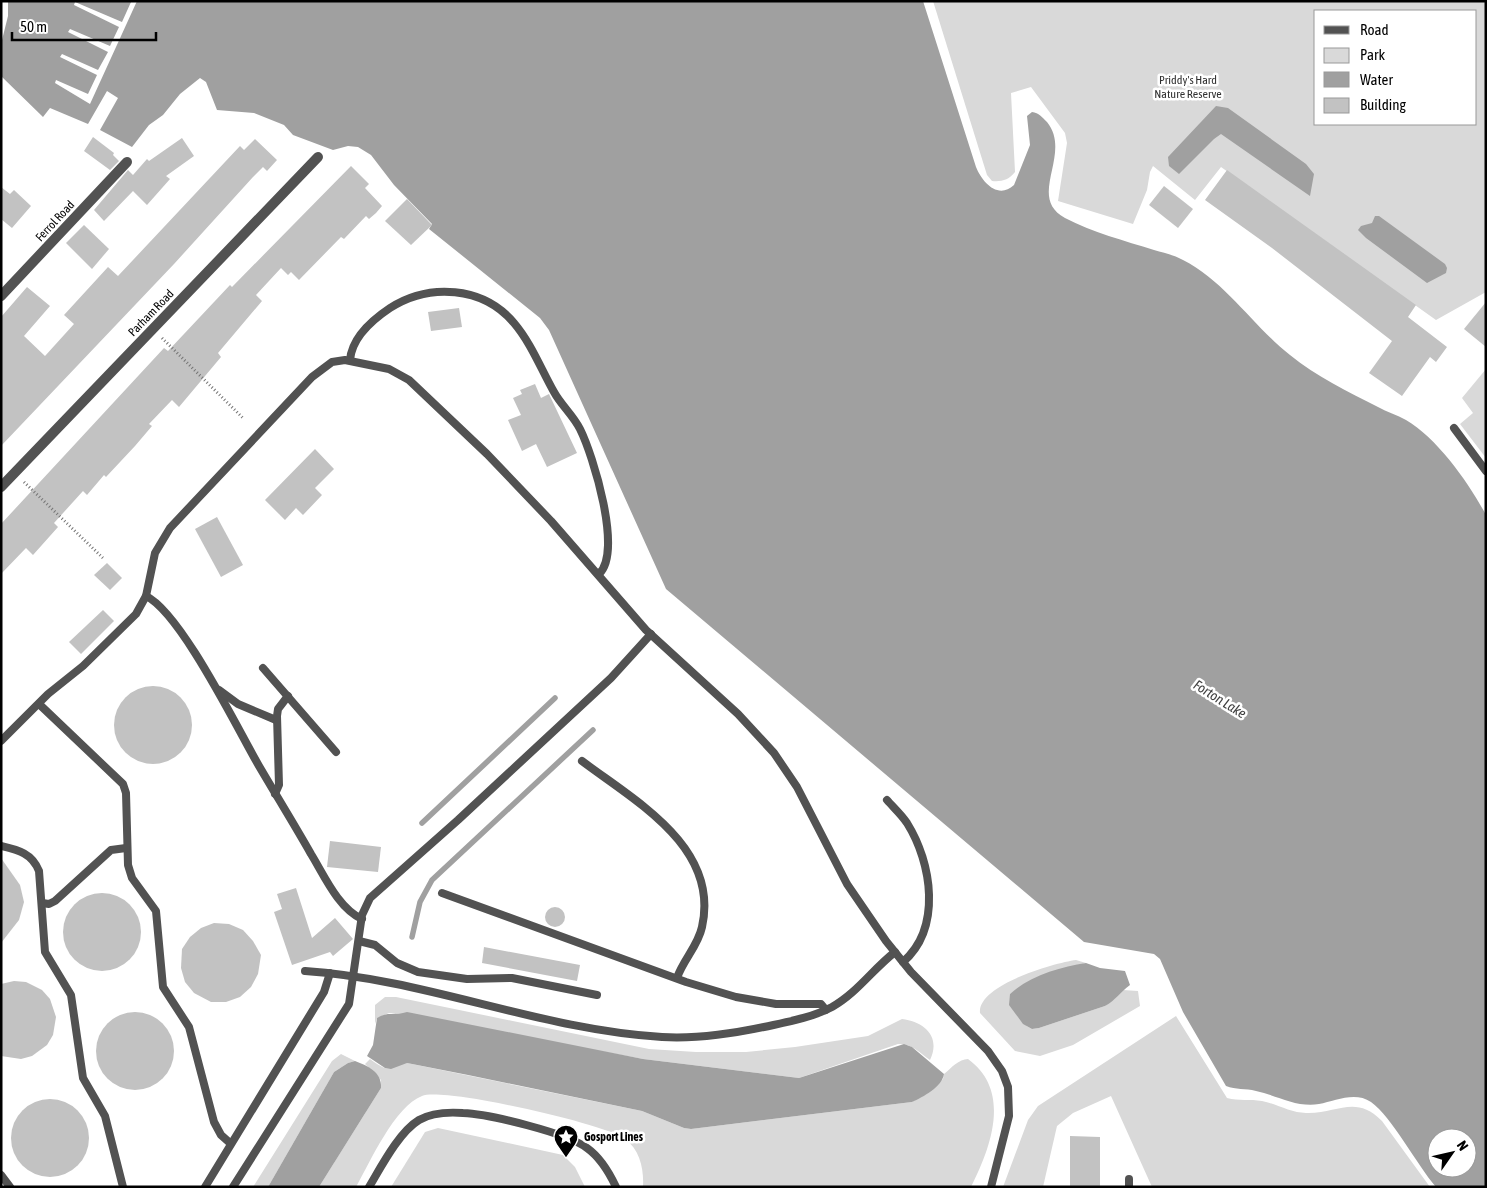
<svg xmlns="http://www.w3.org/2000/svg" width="1487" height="1188" font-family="'Asap Condensed',sans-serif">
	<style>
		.green { fill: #d9d9d9; fill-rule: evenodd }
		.water { fill: #a0a0a0; fill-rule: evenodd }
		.pier { fill: #fff }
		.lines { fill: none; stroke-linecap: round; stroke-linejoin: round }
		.stream { stroke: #a0a0a0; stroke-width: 5.5 }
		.building { fill: #c2c2c2 }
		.path { stroke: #747474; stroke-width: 3; stroke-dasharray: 1 2.5; stroke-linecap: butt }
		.service { stroke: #525252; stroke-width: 8 }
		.minor { stroke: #525252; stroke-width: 10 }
		.labels { text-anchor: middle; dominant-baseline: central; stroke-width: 5; stroke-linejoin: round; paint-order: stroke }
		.park-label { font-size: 12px; fill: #303030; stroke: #fff }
		.street-label { font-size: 12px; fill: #000; stroke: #fff }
		.poi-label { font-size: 12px; font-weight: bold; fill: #000; stroke: #fff; text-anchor: start }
		.water-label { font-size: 14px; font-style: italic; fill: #414141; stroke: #fff }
	</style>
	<rect width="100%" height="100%" fill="#fff"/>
	<g class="green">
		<path d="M933,1H1486V292L1436,320L1221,167L1195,200L1153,166L1150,172L1147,190L1133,224L1058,201L1067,143L1065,133L1031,87L1011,93L1015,172C1009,180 1001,182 992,181L987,175ZM1316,11H1476V124H1316Z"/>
		<path d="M1486,369V458L1460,424L1473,413L1462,398Z"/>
		<path d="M1076,960L1086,963L1039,977L1010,994C1013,1009 1017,1022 1032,1029L1039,1028L1105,1006L1123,990L1138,991L1140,1006L1073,1045L1040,1056L1015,1051L980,1013C977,985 1054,963 1076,960Z"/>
		<path d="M385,997H396L649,1049L696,1052H746L795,1047L868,1036L902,1019C925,1022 941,1037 930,1060C920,1053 911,1043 898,1044L799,1078L643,1059L401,1014L389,1013L377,1018L375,1024V1005Z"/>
		<path d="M1176,1016L1227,1098C1239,1101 1250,1099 1262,1101C1277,1104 1291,1113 1306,1113C1338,1114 1355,1094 1382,1121L1430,1187H1152L1111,1096L1073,1113L1057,1126L1043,1187H1003L1028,1120L1038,1106Z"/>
		<path d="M341,1054L355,1061L348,1063L334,1072L268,1187H253L332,1061Z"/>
		<path d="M370,1059C393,1076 386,1065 407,1063L642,1111L684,1128L691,1129L912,1102L943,1079L944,1074C951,1068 959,1059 968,1059C1012,1091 991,1147 971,1187H643C644,1169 640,1150 625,1139C606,1124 444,1087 422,1096C395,1106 370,1162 356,1187H319L381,1088V1080L365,1064Z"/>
		<path d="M438,1128L563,1155L575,1167L585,1187H391L425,1132Z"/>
	</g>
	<g class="water">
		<path d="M8,1H923L976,167C982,182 998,200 1014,185L1030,145L1027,116L1032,112C1039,113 1042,117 1047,122C1073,154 1026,197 1065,218C1092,232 1125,241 1154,250C1164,253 1174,255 1183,260C1226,282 1253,326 1290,355C1316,376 1348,392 1378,407C1387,412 1397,415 1406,420C1437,438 1469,483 1486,515V1187H1436C1417,1165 1392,1117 1371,1102C1355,1091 1335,1101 1319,1104C1297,1108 1276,1095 1256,1091C1245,1088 1236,1090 1226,1086L1183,1012L1160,959L1154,954L1084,942L666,589L549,330L540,318L429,229L432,224L394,185L371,155L358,147L348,146L333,150L293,135L284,125L254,113L217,110L206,82L200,78L180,94L163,115L149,125L132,147L100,130L118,98L107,91L88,124L50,108L43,117L1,76V44L8,16ZM1437,1138H1467V1168H1437Z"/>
		<path d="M1216,106L1228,108L1306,164L1314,174L1310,196L1221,134L1214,139L1179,174L1169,166L1168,157Z"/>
		<path d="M1375,216H1379L1445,264L1447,268L1446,273L1427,283L1366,238L1358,230L1361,226L1372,223Z"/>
		<path d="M1086,963L1100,968L1125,971L1130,985C1120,992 1116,1000 1105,1006L1039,1028L1032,1029L1023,1024L1009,1005L1010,994C1029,976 1060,967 1086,963Z"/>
		<path d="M407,1012L643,1059L799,1078L904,1044L912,1047L944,1074C942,1087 923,1097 912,1102L691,1129L684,1128L642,1111L468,1075L407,1063L391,1069L385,1068L367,1056L373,1045L377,1018C387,1011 396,1016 407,1012Z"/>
		<path d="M355,1061C368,1066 382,1072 381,1088L319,1187H268L334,1072L348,1063Z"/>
	</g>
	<path class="pier" d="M129,1H137L90,104L55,83L56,80L88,94L97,75L60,57L62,54L98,70L108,52L68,32L70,29L110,46L119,27L74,5L75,2L122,22L131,2Z"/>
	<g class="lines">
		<g class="stream">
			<path d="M422,823L555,698"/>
			<path d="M412,937L420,902L432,880L593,730"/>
		</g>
	</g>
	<g class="building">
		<path d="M93,137L114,153L113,155L119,161L110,170L84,151Z"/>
		<path d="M182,138L194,156L166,176L170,179L147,205L133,191L104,221L94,210L128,170L133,175L147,159L149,161Z"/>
		<path d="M255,139L277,160L267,171L263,167L253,177L174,264L1,446V317L27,287L50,306L24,336L45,356L74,324L64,315L108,267L118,276L240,146L244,150Z"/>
		<path d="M351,166L369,184L365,188L382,206L376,213L369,219L366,216L344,239L341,237L299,280L291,272L288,275L281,268L256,295L262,301L218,353L221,357L179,407L172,400L149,424L152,426L135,446L106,477L104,475L87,495L83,491L54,523L58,527L33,555L26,548L1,574V524L164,348L168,351L230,285L232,287Z"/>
		<path d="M1227,170L1416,305L1408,317L1447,347L1436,362L1430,357L1402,396L1369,373L1392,341L1272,248L1205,200Z"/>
		<path d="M1164,186L1193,209L1178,228L1149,205Z"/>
		<path d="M1,187L10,194L14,190L31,206L12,228L1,219Z"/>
		<path d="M407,199L432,225L411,245L385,221Z"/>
		<path d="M84,225L109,249L92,269L66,243Z"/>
		<path d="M1486,302V347L1464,329Z"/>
		<path d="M459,308L462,327L431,331L428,312Z"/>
		<path d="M535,384L541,398L549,394L577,453L547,467L536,444L522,451L508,420L521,415L513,398L522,394L520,390Z"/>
		<path d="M315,449L334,469L315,488L322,495L303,515L296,508L285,520L265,500Z"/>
		<path d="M217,517L243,565L221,577L195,529Z"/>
		<path d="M107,563L122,578L110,590L94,575Z"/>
		<path d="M103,610L114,621L81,654L69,642Z"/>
		<circle cx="153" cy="725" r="39"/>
		<path d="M330,841L381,847L378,872L327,867Z"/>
		<path d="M1,858L20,885L24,902L19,920L1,943Z"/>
		<path d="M296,888L312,938L335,918L353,939L333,956L330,952L292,965L274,912L282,909L277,894Z"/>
		<circle cx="102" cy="932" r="39"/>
		<circle cx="555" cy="917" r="10"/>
		<path d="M214,923L229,924L243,930L253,941L261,955L258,974L251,987L240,997L226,1002H211L194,993L185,982L181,968L182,949L190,937L201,928Z"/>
		<path d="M484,947L580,965L577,981L482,963Z"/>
		<path d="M14,981L26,982L42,990L50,999L56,1017L53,1035L47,1045L32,1056L21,1059L1,1056V984Z"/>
		<circle cx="135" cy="1051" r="39"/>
		<circle cx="50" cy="1138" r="39"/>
		<path d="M1070,1136L1100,1137V1187H1070Z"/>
	</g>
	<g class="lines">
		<g class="path">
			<path d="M162,338L243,418"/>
			<path d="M24,482L103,558"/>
		</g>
		<g class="service">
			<path d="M350,360C352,337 372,320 390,308C429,283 483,286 514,323C531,343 541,369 554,392C561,405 573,415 580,429C593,455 623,552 599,574"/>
			<path d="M1454,428L1486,471"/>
			<path d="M146,596C181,613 237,728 259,766C276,795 294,824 311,854C324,875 338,908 362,919"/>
			<path d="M263,668L336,752"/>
			<path d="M219,690L238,704L276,720"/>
			<path d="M39,704L123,784L126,793L128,865L132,878L156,911L163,987L189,1027L214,1122L221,1135L230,1143"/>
			<path d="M1,741L48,694L83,666L136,614L146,596L155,553L170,528L312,377L332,362L345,360L389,369L409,380L487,454L551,521L646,630L738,714L774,753L797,787L847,884L886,941L911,972L988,1051L1002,1071L1008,1087L1009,1116L991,1187"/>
			<path d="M582,761C635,801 720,847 702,927C698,946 683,960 677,978"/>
			<path d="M275,794L279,785L277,716L278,709L288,696"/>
			<path d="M887,800C893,807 901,814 907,823C932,863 942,928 903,962"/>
			<path d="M1,846C18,850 32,853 39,871L45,952L71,995L83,1078L105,1116L123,1187"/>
			<path d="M442,893L686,982L736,997L776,1004H821L826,1010"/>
			<path d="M42,903L49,904L55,901L111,850L126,848"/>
			<path d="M359,941L375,945L397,963L418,972L467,979L512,978L597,995"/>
			<path d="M305,971C426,979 541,1030 662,1037C696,1039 731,1034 764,1027C787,1022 811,1018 832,1007C857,993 873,969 895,952"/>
			<path d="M1,1175L10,1187"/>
			<path d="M205,1187L324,992L330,973"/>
			<path d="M233,1187L349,1004L362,915L370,898L458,820L611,678L651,634"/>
			<path d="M369,1187C381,1167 399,1132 419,1120C431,1113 449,1112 463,1113C489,1114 567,1133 587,1148C601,1158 609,1172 616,1187"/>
			<path d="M1129,1187V1179"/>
		</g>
		<g class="minor">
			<path d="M1,296L127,162"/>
			<path d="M1,487L318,157"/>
		</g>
	</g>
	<defs>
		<symbol id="sight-pin" viewBox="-11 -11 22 30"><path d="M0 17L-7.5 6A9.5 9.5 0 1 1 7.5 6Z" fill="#000" stroke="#fff"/><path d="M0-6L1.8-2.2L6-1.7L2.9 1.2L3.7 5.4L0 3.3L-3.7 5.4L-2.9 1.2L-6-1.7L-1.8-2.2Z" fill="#fff"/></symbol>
	</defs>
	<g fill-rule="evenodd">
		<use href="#sight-pin" x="552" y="1123" width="28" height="38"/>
	</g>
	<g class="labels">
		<g class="park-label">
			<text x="1188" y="80">Priddy's Hard<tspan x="1188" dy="14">Nature Reserve</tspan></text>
		</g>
		<g class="street-label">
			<text transform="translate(55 221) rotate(-47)">Ferrol Road</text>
			<text transform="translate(151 313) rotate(-46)">Parham Road</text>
		</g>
		<g class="poi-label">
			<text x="584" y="1137">Gosport Lines</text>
		</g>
		<g class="water-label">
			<text transform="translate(1220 699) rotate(32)">Forton Lake</text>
		</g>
	</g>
	<rect width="1487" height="1188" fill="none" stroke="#000000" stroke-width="5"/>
	<rect x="1314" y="10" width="162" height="115" fill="#ffffff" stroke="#999999"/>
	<rect x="1324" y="26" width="25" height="8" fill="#525252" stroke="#999999"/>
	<text x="1360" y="35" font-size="15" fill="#000000">Road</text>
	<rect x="1324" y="48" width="25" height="15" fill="#d9d9d9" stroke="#999999"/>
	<text x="1360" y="60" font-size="15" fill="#000000">Park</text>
	<rect x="1324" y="72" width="25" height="15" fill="#a0a0a0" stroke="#999999"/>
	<text x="1360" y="85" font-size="15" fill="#000000">Water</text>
	<rect x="1324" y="98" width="25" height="15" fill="#c2c2c2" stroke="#999999"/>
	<text x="1360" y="110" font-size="15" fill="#000000">Building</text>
	<g transform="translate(1452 1153) rotate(56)"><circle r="24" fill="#ffffff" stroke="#999999"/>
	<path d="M0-4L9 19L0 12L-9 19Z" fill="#000000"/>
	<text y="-8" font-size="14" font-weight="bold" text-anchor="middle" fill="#000000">N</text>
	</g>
	<path d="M12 32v8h144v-8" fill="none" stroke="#000000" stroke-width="2.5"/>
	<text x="20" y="32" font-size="15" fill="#000000" stroke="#ffffff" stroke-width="4" paint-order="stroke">50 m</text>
</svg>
